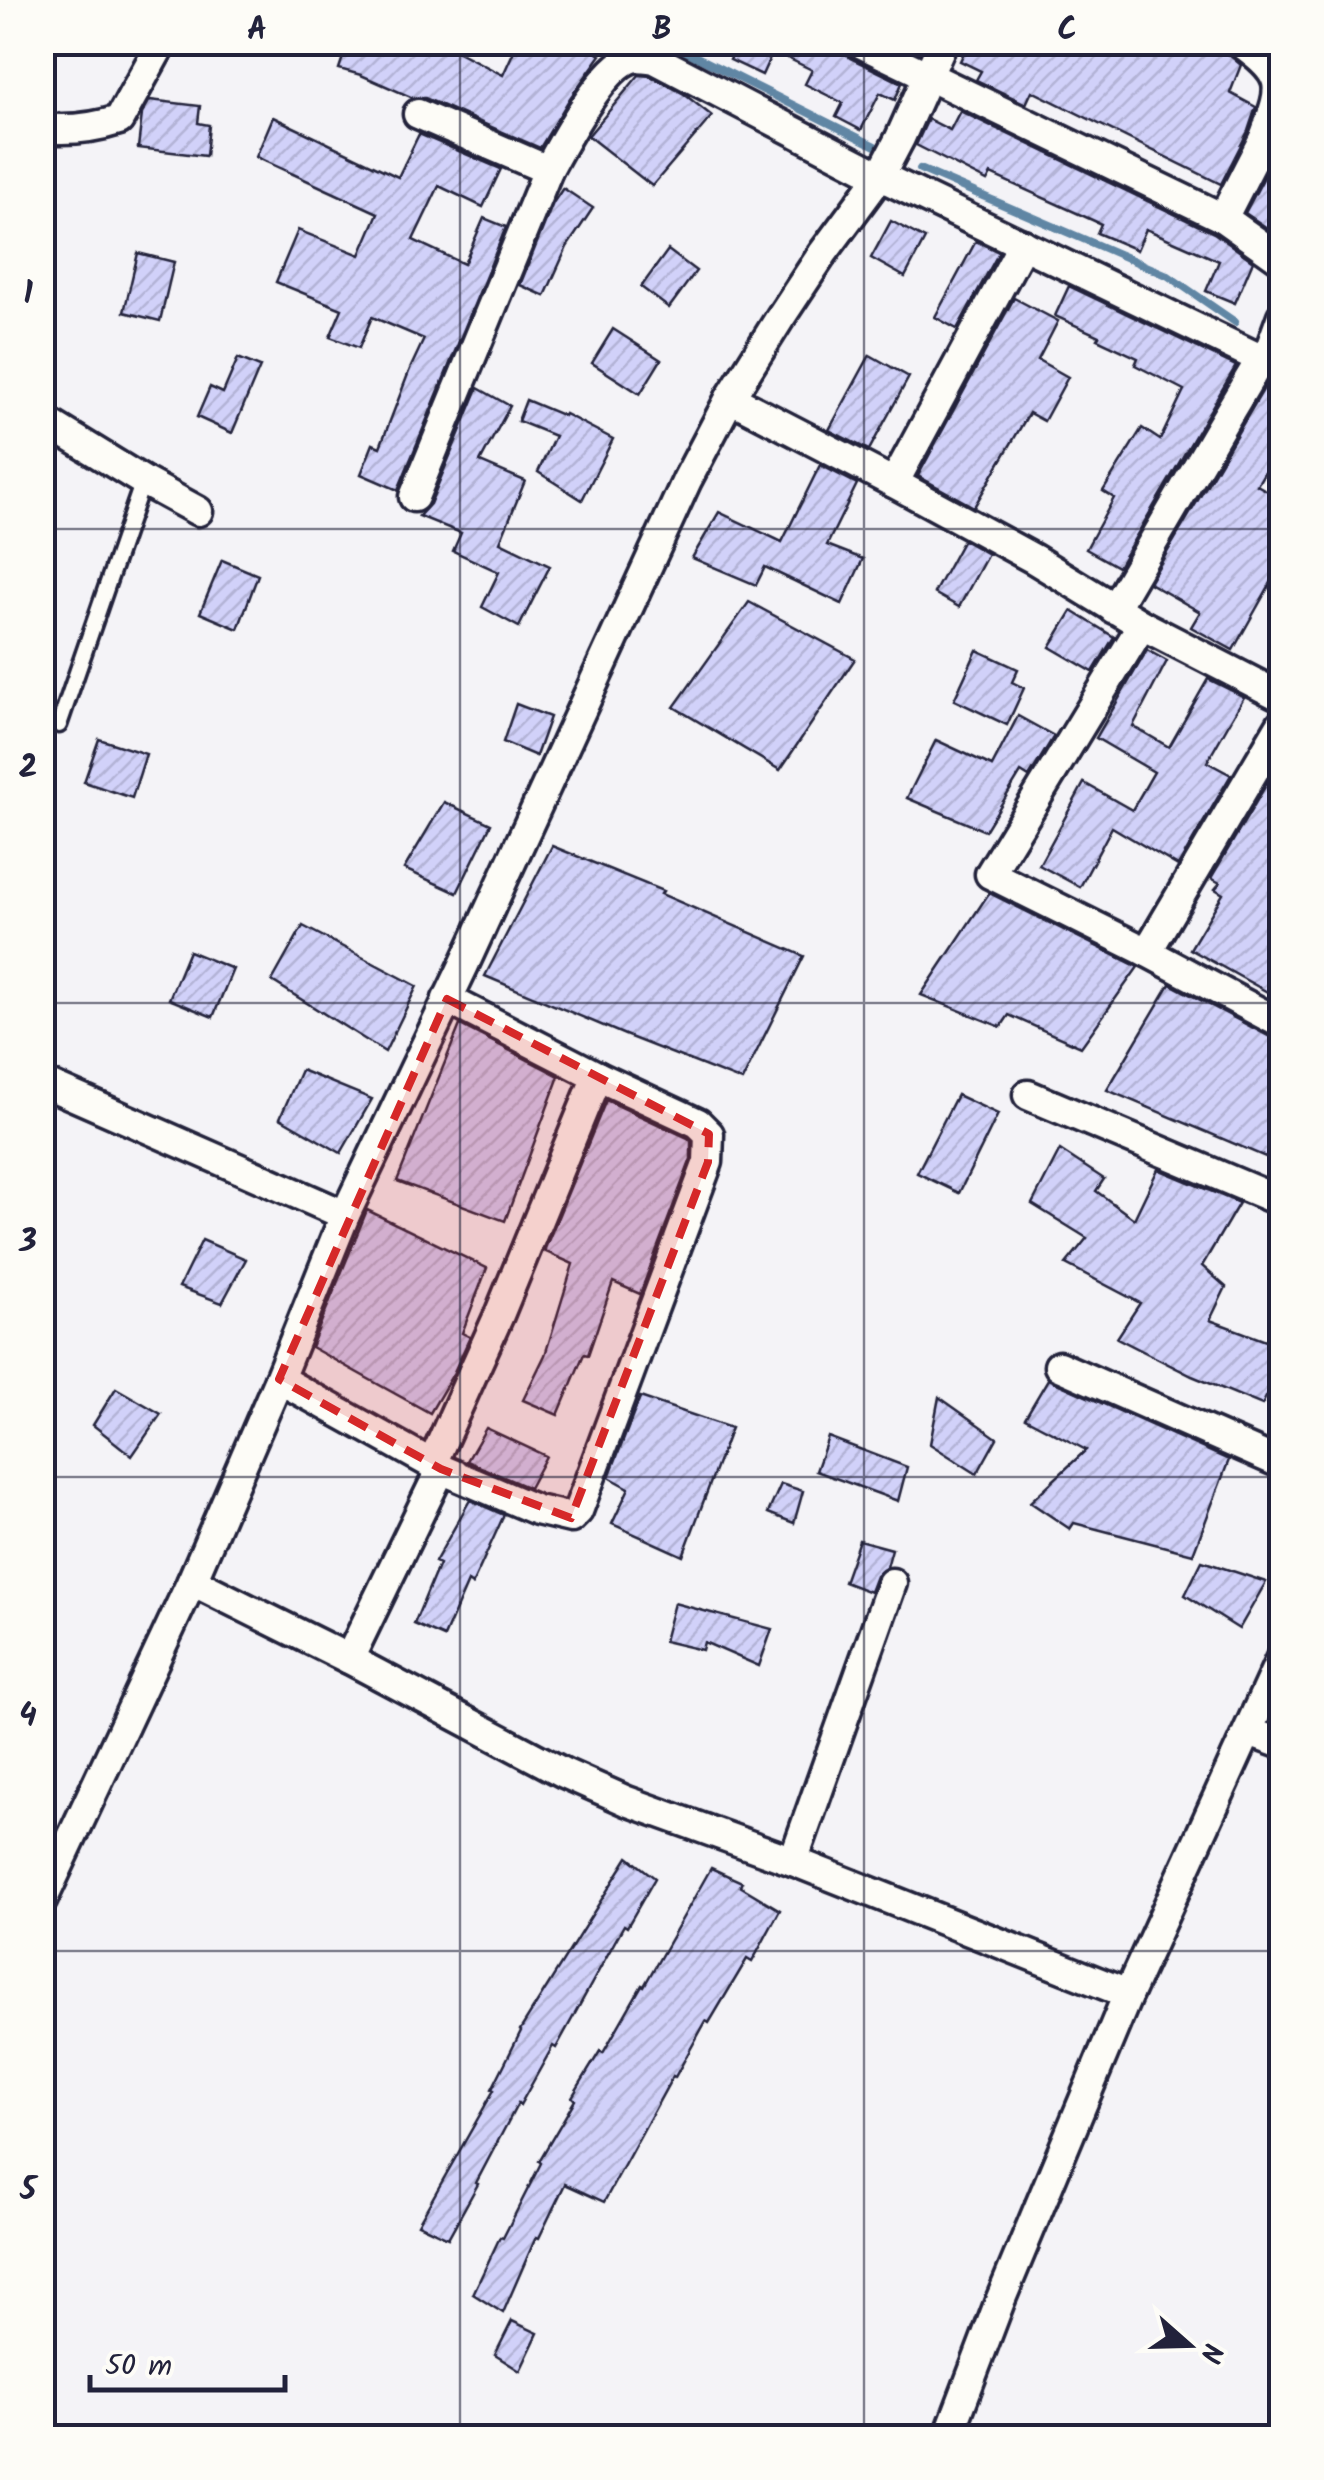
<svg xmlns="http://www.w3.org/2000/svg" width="1324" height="2480" font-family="Kalam,sans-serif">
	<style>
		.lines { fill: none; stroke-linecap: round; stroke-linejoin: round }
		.stream { stroke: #6086a4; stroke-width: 8 }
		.building { fill: url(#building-hatch); stroke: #22223b; stroke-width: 2.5 }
		.lane-casing { stroke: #22223b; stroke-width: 21 }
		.street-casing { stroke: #22223b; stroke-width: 35 }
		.lane { stroke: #fdfcf7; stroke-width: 14 }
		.street { stroke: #fdfcf7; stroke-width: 28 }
		.marked { fill: #d62828; fill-opacity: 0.2; stroke: #d62828; stroke-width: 8; stroke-dasharray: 20 12; stroke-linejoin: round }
		.grid { fill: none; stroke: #22223b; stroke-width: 2.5; stroke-opacity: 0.55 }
		.neatline { fill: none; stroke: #22223b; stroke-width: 4 }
		.grid-label { font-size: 32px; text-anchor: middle; font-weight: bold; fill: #22223b }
	</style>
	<defs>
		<pattern id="building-hatch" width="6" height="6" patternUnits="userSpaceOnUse" patternTransform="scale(2.5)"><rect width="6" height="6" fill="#d1d1f9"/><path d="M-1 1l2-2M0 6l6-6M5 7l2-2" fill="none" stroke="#b3b3d6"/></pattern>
	</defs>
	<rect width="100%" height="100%" fill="#f4f3f7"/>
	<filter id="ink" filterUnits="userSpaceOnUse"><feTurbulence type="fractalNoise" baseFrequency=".01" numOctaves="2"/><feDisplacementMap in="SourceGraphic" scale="20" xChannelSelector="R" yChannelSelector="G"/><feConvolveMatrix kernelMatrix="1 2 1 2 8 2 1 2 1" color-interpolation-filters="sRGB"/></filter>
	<g filter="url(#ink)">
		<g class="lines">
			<g class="stream">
				<path d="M667,42L875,146"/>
				<path d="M920,169L1167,275L1235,322"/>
			</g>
		</g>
		<g class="building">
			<path d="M348,42H439L503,75L518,42H578L601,55L570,98L540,148L425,98H413L361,75L339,69Z"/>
			<path d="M738,42H841L843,51L850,58L902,83L895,100L880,93L861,130L836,117L843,103L805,84L812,70L773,51L762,75L730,60Z"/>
			<path d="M969,42H1223L1229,55L1241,65L1230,93L1256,107L1248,131L1221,184L1032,91L1026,104L976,80L981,71L960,61Z"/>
			<path d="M639,75L650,76L684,94L712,116L652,186L588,136Z"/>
			<path d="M150,100L200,106L198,123L209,125L206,156L138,148L142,114Z"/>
			<path d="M960,111L1214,233L1253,261L1235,303L1206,291L1219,261L1146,229L1137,250L1097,233L1101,224L991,174L987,181L916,145L928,119L950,130Z"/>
			<path d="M273,117L398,177L419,134L501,169L483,207L439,186L413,240L464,264L484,218L506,227L398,490L361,474L373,444L380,447L410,369L424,339L372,317L359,348L330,337L342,309L276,282L298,230L360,255L378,213L256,157Z"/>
			<path d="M1271,164L1282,169V238L1245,213Z"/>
			<path d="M563,188L593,208L567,247L545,296L520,285L553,203Z"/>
			<path d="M891,221L925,239L905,277L871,258Z"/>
			<path d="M976,241L999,252L957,329L935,317Z"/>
			<path d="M668,250L696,271L669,308L641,287Z"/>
			<path d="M138,253L174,262L160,321L124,312Z"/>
			<path d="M1069,286L1236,366L1118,567L1086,549L1114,498L1103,491L1142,428L1160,440L1184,390L1135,365L1138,358L1097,339L1099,336L1055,316Z"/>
			<path d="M1014,298L1058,321L1038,360L1068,377L1044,421L1029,413L974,507L918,476Z"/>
			<path d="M613,329L661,360L640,394L592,363Z"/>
			<path d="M870,355L909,377L869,450L829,430Z"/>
			<path d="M238,358L260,367L232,433L197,417L210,387L223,393Z"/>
			<path d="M1273,373L1282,378V442L1257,485L1282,499V563L1233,650L1191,627L1200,612L1149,583Z"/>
			<path d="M478,388L510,406L480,462L525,481L500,542L550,566L519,627L482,607L499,572L453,551L461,533L419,516L430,504Z"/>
			<path d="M526,400L564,416L565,414L613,439L582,500L538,472L555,436L518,421Z"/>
			<path d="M820,465L857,484L827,545L863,559L842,604L765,567L756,585L692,558L719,512L782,542Z"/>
			<path d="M963,540L988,554L959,607L934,593Z"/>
			<path d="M222,560L258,575L238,629L200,613Z"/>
			<path d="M749,602L855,659L780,770L674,707Z"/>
			<path d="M1072,611L1114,637L1093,672L1050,647Z"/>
			<path d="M977,650L1018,669L1012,682L1024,688L1007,725L954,700Z"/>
			<path d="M1147,650L1167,661L1133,726L1169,747L1208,679L1244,697L1207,762L1231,775L1178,866L1112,827L1080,887L1039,865L1084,783L1132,810L1154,772L1096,738Z"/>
			<path d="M516,704L550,717L536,756L503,742Z"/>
			<path d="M1018,716L1054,736L1029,777L1021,772L985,831L907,798L936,740L992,766Z"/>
			<path d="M99,739L146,754L132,798L84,782Z"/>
			<path d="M1282,758V1000L1190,949L1223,894L1215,889L1220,883L1211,878Z"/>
			<path d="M444,802L491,824L457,893L404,869Z"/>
			<path d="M552,846L663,891L661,894L804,956L742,1081L625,1035L485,976Z"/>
			<path d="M989,893L1138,967L1081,1047L1009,1015L1001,1027L921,995Z"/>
			<path d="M303,926L417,986L385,1052L272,981Z"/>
			<path d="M189,951L233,969L213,1017L169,999Z"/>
			<path d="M1170,984L1274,1039L1282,1041V1164L1107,1090Z"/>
			<path d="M460,1025L559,1076L505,1221L397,1181Z"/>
			<path d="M301,1070L372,1099L341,1153L280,1118Z"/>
			<path d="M957,1095L998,1114L959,1193L917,1173Z"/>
			<path d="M606,1100L688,1138L691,1141V1159L640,1294L613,1282L588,1355L584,1354L558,1415L523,1400L545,1355L573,1264L544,1251Z"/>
			<path d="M1060,1150L1104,1179L1096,1191L1134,1219L1158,1169L1239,1203L1202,1266L1226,1287L1210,1320L1282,1347V1365L1262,1405L1192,1376L1117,1338L1140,1303L1066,1264L1087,1238L1032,1204Z"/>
			<path d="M367,1210L487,1268L462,1333L470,1337L453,1374L430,1413L311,1347Z"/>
			<path d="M202,1240L246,1259L222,1303L179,1287Z"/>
			<path d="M1048,1379L1229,1460L1193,1554L1074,1523L1070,1529L1030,1502L1086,1450L1025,1418Z"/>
			<path d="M116,1388L161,1414L132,1456L93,1425Z"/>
			<path d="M640,1397L731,1428L683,1556L612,1524L629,1488L609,1477Z"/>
			<path d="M939,1397L997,1438L977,1474L930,1444Z"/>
			<path d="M486,1428L546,1456L529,1488L467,1461Z"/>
			<path d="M828,1437L907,1467L898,1501L816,1471Z"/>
			<path d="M781,1484L803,1491L794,1523L768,1513Z"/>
			<path d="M470,1500L504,1515L472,1585L468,1582L444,1637L414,1624L439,1564L435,1562Z"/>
			<path d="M859,1540L892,1549L887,1567L876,1576L870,1592L844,1582Z"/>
			<path d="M1202,1561L1266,1582L1239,1629L1185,1595Z"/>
			<path d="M674,1603L772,1629L759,1666L704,1642L702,1650L664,1641Z"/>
			<path d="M628,1857L655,1878L627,1927L624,1925L556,2048L553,2046L520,2105L518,2103L476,2183L478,2184L448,2238L418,2224L494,2090L492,2089L521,2031L520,2030Z"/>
			<path d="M711,1868L742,1882L740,1886L780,1910L752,1962L747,1959L709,2023L706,2021L675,2077L673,2076L604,2202L565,2184L539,2238L536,2237L503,2313L473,2294L500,2237L503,2238L541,2163L539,2161L575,2100L572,2097L600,2051L603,2053L642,1985L644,1986Z"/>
			<path d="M512,2321L538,2333L520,2371L495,2355Z"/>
		</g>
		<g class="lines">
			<defs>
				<path id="lane" d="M59,725L143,481"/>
				<g id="street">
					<path d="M858,42L1223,218"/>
					<path d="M1240,42C1288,77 1283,85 1264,138L1282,147"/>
					<path d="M418,114L548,170"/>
					<path d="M42,128C69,131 94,128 119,120L162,42"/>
					<path d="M1264,138L1223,218L1282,260"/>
					<path d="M730,398L894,483L1034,559L1142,625L1282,697"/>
					<path d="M42,419L143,481L198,511"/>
					<path d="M894,483L1023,244"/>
					<path d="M414,497L548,170C562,144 603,67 632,58C640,56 647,58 655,59L880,176L1261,359"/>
					<path d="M1114,609L1224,421L1261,359L1270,349L1282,316"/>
					<path d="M1142,625L990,874L1147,952L1282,1024"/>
					<path d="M1147,952L1282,723"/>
					<path d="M42,1082L345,1215"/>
					<path d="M1028,1095L1282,1202"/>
					<path d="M1059,1366L1282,1464"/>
					<path d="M279,1379L441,1469L537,1510L571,1518L578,1511L708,1162L709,1134L698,1123L597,1076L447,999"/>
					<path d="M432,1464L499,1315L597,1076"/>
					<path d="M192,1581L349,1659L564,1773L627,1801L793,1861L1128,1994"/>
					<path d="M349,1659L441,1469"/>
					<path d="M1249,1732L1282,1744"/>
					<path d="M793,1861L892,1583"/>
					<path d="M42,1901L192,1581L279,1379L345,1215L464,965L687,480L730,398L780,318L823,253L880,176L900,138L943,42"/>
					<path d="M948,2438L1000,2301L1128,1994L1282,1656"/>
				</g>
			</defs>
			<use href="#lane" class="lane-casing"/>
			<use href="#street" class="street-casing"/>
			<use href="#lane" class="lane"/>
			<use href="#street" class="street"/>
		</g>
	</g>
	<path class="marked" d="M447,999L709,1134L708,1162L571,1518L441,1469L279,1379Z"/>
	<path class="grid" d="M460,42V2438M864,42V2438M42,529H1282M42,1003H1282M42,1477H1282M42,1951H1282"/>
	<rect width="1324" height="2480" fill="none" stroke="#fdfcf7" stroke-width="110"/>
	<g transform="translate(1189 2345) rotate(110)" stroke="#fdfcf7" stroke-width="8" paint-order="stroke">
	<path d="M0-8L18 38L0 25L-18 38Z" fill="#22223b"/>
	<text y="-15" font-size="28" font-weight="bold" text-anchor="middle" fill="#22223b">N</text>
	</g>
	<path d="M90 2375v15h195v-15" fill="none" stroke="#22223b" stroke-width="5"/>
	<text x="105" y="2375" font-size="30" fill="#22223b" stroke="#fdfcf7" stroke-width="8" paint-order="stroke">50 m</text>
	<rect x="55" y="55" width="1214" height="2370" class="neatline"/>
	<g class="grid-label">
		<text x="257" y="39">A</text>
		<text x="662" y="39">B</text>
		<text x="1067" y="39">C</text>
		<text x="28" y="303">1</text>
		<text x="28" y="777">2</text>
		<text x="28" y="1251">3</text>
		<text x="28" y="1725">4</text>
		<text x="28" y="2199">5</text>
	</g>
</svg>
